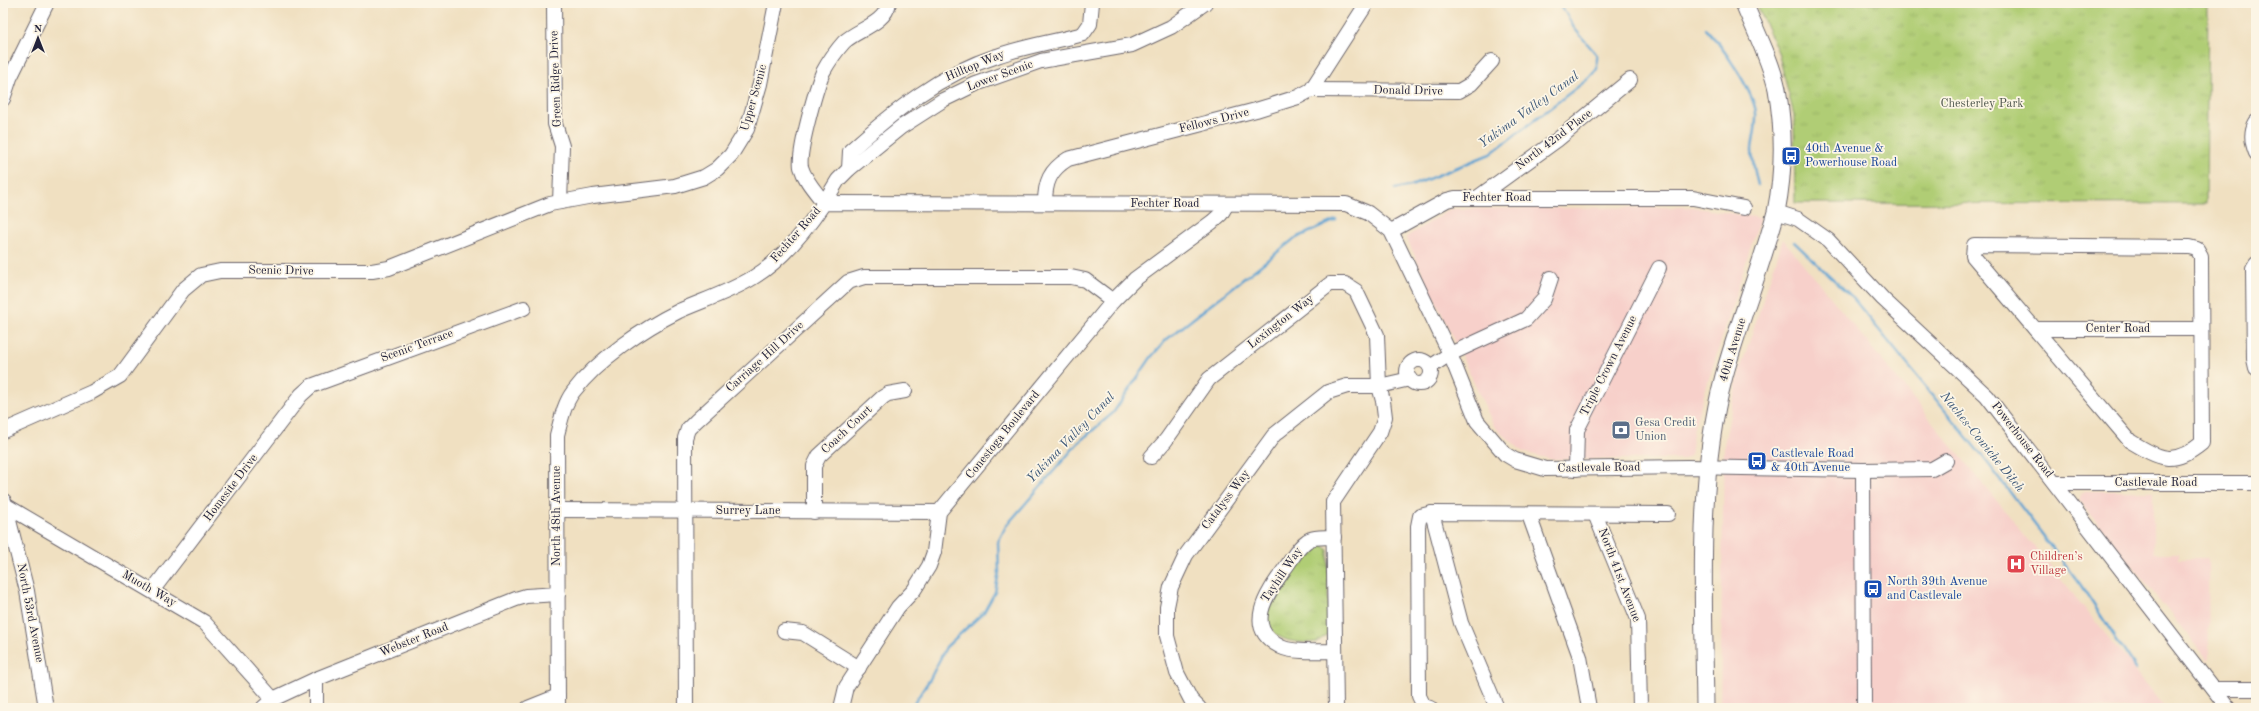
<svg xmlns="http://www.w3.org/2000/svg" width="2259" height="711" font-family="'Old Standard TT',serif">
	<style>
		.built { fill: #f7d0ca }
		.park { fill: url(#park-tufts); stroke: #697858 }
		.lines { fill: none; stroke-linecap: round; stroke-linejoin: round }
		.stream { stroke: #5ca1d1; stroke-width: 2.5 }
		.minor-casing { stroke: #6a646a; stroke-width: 16 }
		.major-casing { stroke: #6a646a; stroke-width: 19 }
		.minor { stroke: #fff; stroke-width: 14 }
		.major { stroke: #fff; stroke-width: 17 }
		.labels { text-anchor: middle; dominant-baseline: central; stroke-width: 3.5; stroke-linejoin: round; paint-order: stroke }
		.street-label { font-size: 12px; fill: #22223b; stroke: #fcf5e5 }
		.park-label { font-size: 12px; fill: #4d554c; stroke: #fcf5e5 }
		.transit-label { font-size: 12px; fill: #164399; stroke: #fcf5e5; text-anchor: start }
		.service-label { font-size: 12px; fill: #4e5e75; stroke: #fcf5e5; text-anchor: start }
		.health-label { font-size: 12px; fill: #be3a42; stroke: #fcf5e5; text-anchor: start }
		.water-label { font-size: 13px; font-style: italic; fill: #395577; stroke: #fcf5e5 }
	</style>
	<defs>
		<pattern id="park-tufts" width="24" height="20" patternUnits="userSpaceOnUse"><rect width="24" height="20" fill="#b0cd74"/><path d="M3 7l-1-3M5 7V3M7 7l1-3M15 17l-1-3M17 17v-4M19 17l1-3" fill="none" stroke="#97b065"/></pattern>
	</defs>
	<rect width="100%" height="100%" fill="#fcf5e5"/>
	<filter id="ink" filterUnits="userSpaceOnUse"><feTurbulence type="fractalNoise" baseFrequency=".025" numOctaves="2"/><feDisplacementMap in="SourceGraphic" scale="8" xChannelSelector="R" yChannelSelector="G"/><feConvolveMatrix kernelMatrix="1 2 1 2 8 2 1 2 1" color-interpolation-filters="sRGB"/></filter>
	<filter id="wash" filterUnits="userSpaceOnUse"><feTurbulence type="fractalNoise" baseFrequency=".012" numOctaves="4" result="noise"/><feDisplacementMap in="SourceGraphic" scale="16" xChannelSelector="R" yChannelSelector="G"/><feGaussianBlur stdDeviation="0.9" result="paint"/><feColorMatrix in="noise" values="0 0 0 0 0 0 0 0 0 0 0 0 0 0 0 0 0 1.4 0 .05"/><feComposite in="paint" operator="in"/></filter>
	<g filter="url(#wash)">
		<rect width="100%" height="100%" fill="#f0e0c1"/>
		<g class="built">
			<path d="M1692,207L1760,218L1694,426L1690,456L1684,459H1550L1523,452L1494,426L1406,237L1451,209Z"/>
			<path d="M1783,239L2166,708H1720L1724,444L1739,373Z"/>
			<path d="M2084,491H2153V553H2179V559H2208L2209,662L2080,501V494Z"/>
		</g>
		<g class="park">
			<path d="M1756,3H2208L2206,204L1795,203L1794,115L1778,52Z"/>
			<path d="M1322,544L1328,550V634L1317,642C1290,645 1257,637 1270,601C1275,589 1299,560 1308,548Z"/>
		</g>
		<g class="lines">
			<g class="stream">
				<path d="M1706,29C1721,44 1754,92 1756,113C1757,125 1753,136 1752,149C1752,162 1755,173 1758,185"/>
				<path d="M1395,189L1411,186L1490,154L1588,79L1597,69V55L1574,28L1560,3"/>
				<path d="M1794,242L1852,297L1983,457L2078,581L2136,669"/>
				<path d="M911,708L930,679L946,647L984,612L995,592L999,572L998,542L1006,526L1078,443L1113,413L1152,356L1166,340L1294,239L1336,220"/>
			</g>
		</g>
	</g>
	<g filter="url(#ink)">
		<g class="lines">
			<defs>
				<g id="minor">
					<path d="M554,3L555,124L562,146L560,202"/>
					<path d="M889,3C885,24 858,29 844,42C836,51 829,61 823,72C816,88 798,152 801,167C805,181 816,192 824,203L838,180L849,169L901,127L943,100L976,84L1041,61L1132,45L1171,27L1205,3"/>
					<path d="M1311,90L1459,91L1471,84L1492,61"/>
					<path d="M3,99L10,78L47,3"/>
					<path d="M2256,122C2250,132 2252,143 2256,153"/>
					<path d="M849,169L850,151C894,111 940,74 997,56C1025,46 1054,42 1083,34L1090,24L1092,3"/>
					<path d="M1477,198L1557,140L1630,80"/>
					<path d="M1045,203C1045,182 1050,170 1068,159L1256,110L1298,97L1311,90L1367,3"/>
					<path d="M1776,212L1798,219L1828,240L1883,299L1987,396L2228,708"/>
					<path d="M1391,231L1447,200L1455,198H1693L1744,208"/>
					<path d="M1974,245L2189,247L2197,249L2201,256L2202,443C2173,467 2160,459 2130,441L1973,256Z"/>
					<path d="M2256,264L2253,269L2254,359L2256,368"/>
					<path d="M2035,329H2201"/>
					<circle cx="1419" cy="372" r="12"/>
					<path d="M1430,367L1450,354L1526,319L1544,299L1551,278"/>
					<path d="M3,431L92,392L120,376L183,290L201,275L220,271H372L389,268L550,204L593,196L675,186L704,177L717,169L731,155L747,129L760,84L776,3"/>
					<path d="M1151,457L1166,440L1209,379L1330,284H1345L1356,291L1377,335L1379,386L1383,401L1385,417L1380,432L1333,502L1336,708"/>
					<path d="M1576,469L1577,430L1659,268"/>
					<path d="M1863,470L1864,708"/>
					<path d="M2056,483H2256"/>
					<path d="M4,501L27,591L46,708"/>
					<path d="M5,505L204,622L273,699"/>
					<path d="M557,510L939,512"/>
					<path d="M814,512V466L819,456L883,397L888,394L905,391"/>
					<path d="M1432,513L1461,623L1497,708"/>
					<path d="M1595,514L1638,619L1640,708"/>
					<path d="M1529,515L1580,657L1589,708"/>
					<path d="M1334,537C1326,538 1313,536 1307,541C1298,547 1292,559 1286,567C1269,591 1241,627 1281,647C1292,653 1322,651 1335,651"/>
					<path d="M152,591L301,395L311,386L524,308"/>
					<path d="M784,631L803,633L859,668"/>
					<path d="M2216,689H2256"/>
					<path d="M263,708L273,699L316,679L516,599L526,596L558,594"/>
					<path d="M316,708V679"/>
					<path d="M528,708L558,696"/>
					<path d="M558,708L557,435C561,420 564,404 573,392C597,360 643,329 679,311C704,300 730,292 754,277C782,260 806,230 824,203L1346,204L1368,213L1391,231L1450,354L1477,421L1505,454L1515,460L1545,469L1687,467L1863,470L1932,469L1946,461"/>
					<path d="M686,708L685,438L688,429L696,421L848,282L864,277H1071L1085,280L1113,301"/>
					<path d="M841,708L846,687L898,607L914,590L929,566L934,552L939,512L1113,301L1135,279L1212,222L1221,214L1227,204"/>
					<path d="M1199,708L1191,700L1177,673L1167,636V607L1171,587L1186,555L1274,435L1328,392L1347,386H1379L1410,379"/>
					<path d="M1430,708L1424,706L1419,696L1418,526L1420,516L1432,513L1668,514"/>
				</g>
				<path id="major" d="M1705,708C1704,601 1696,481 1724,376C1739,321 1761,268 1776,212C1784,172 1784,129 1777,89C1771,61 1755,30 1744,3"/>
			</defs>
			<use href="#minor" class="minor-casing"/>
			<use href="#major" class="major-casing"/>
			<use href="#minor" class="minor"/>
			<use href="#major" class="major"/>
		</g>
	</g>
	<defs>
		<symbol id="bus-square" viewBox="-11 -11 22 22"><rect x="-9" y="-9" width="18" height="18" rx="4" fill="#1a4fb4" stroke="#fcf5e5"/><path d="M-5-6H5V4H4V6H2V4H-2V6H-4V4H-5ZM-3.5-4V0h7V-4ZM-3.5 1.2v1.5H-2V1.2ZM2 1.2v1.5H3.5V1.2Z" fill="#fff"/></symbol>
		<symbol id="bank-square" viewBox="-11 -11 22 22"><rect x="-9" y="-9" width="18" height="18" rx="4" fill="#5c6f8a" stroke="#fcf5e5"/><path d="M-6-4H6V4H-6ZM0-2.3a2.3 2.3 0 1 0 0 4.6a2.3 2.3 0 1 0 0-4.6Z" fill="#fff"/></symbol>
		<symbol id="hospital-square" viewBox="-11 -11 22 22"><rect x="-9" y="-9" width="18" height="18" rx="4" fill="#e0444e" stroke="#fcf5e5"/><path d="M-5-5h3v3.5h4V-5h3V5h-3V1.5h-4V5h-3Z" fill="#fff"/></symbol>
	</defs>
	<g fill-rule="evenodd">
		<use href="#bus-square" x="1780" y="145" width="22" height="22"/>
		<use href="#bank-square" x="1610" y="419" width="22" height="22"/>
		<use href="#bus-square" x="1746" y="450" width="22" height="22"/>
		<use href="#hospital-square" x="2005" y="553" width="22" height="22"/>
		<use href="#bus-square" x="1862" y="578" width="22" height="22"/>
	</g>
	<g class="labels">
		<g class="street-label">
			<text transform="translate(975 66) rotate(-23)">Hilltop Way</text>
			<text transform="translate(1000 76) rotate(-20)">Lower Scenic</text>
			<text transform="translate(556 79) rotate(-92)">Green Ridge Drive</text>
			<text transform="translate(1408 91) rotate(1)">Donald Drive</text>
			<text transform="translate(754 98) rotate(-74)">Upper Scenic</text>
			<text transform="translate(1214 121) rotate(-14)">Fellows Drive</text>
			<text transform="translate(1554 140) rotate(-37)">North 42nd Place</text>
			<text x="1497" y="198">Fechter Road</text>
			<text x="1165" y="204">Fechter Road</text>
			<text transform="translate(796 235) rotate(-49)">Fechter Road</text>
			<text transform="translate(281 271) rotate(1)">Scenic Drive</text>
			<text transform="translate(1281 322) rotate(-38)">Lexington Way</text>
			<text x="2118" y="329">Center Road</text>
			<text transform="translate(417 346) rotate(-20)">Scenic Terrace</text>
			<text transform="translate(1733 350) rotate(-73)">40th Avenue</text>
			<text transform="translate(765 357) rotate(-42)">Carriage Hill Drive</text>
			<text transform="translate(1609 366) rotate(-63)">Triple Crown Avenue</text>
			<text transform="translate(847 430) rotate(-43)">Coach Court</text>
			<text transform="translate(1003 435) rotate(-51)">Conestoga Boulevard</text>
			<text transform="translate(2022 440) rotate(52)">Powerhouse Road</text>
			<text transform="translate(1599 468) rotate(-1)">Castlevale Road</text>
			<text x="2156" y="483">Castlevale Road</text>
			<text transform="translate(231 488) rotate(-53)">Homesite Drive</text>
			<text transform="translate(1226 500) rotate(-53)">Catalyss Way</text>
			<text x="748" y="511">Surrey Lane</text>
			<text transform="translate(557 516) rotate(-90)">North 48th Avenue</text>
			<text transform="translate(1282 575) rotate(-56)">Tayhill Way</text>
			<text transform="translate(1619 575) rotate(69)">North 41st Avenue</text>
			<text transform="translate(149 589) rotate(30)">Muoth Way</text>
			<text transform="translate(30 613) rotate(79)">North 53rd Avenue</text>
			<text transform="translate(414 640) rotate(-22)">Webster Road</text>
		</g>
		<g class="park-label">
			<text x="1982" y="104">Chesterley Park</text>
		</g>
		<g class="transit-label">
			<text x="1805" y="149">40th Avenue &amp;<tspan x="1805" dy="14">Powerhouse Road</tspan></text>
			<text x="1771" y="454">Castlevale Road<tspan x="1771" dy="14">&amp; 40th Avenue</tspan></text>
			<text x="1887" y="582">North 39th Avenue<tspan x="1887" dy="14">and Castlevale</tspan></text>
		</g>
		<g class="service-label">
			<text x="1635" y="423">Gesa Credit<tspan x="1635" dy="14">Union</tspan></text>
		</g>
		<g class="health-label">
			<text x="2030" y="557">Children’s<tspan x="2030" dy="14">Village</tspan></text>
		</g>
		<g class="water-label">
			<text transform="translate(1529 110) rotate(-36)">Yakima Valley Canal</text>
			<text transform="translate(1071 438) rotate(-46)">Yakima Valley Canal</text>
			<text transform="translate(1982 442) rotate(51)">Naches-Cowiche Ditch</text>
		</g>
	</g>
	<rect width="2259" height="711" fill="none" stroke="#fcf5e5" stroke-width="16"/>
	<g transform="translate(38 38)" stroke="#fcf5e5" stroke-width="3" paint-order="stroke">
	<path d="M0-3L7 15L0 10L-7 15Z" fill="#22223b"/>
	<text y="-6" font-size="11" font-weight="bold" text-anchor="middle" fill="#22223b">N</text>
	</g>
</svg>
